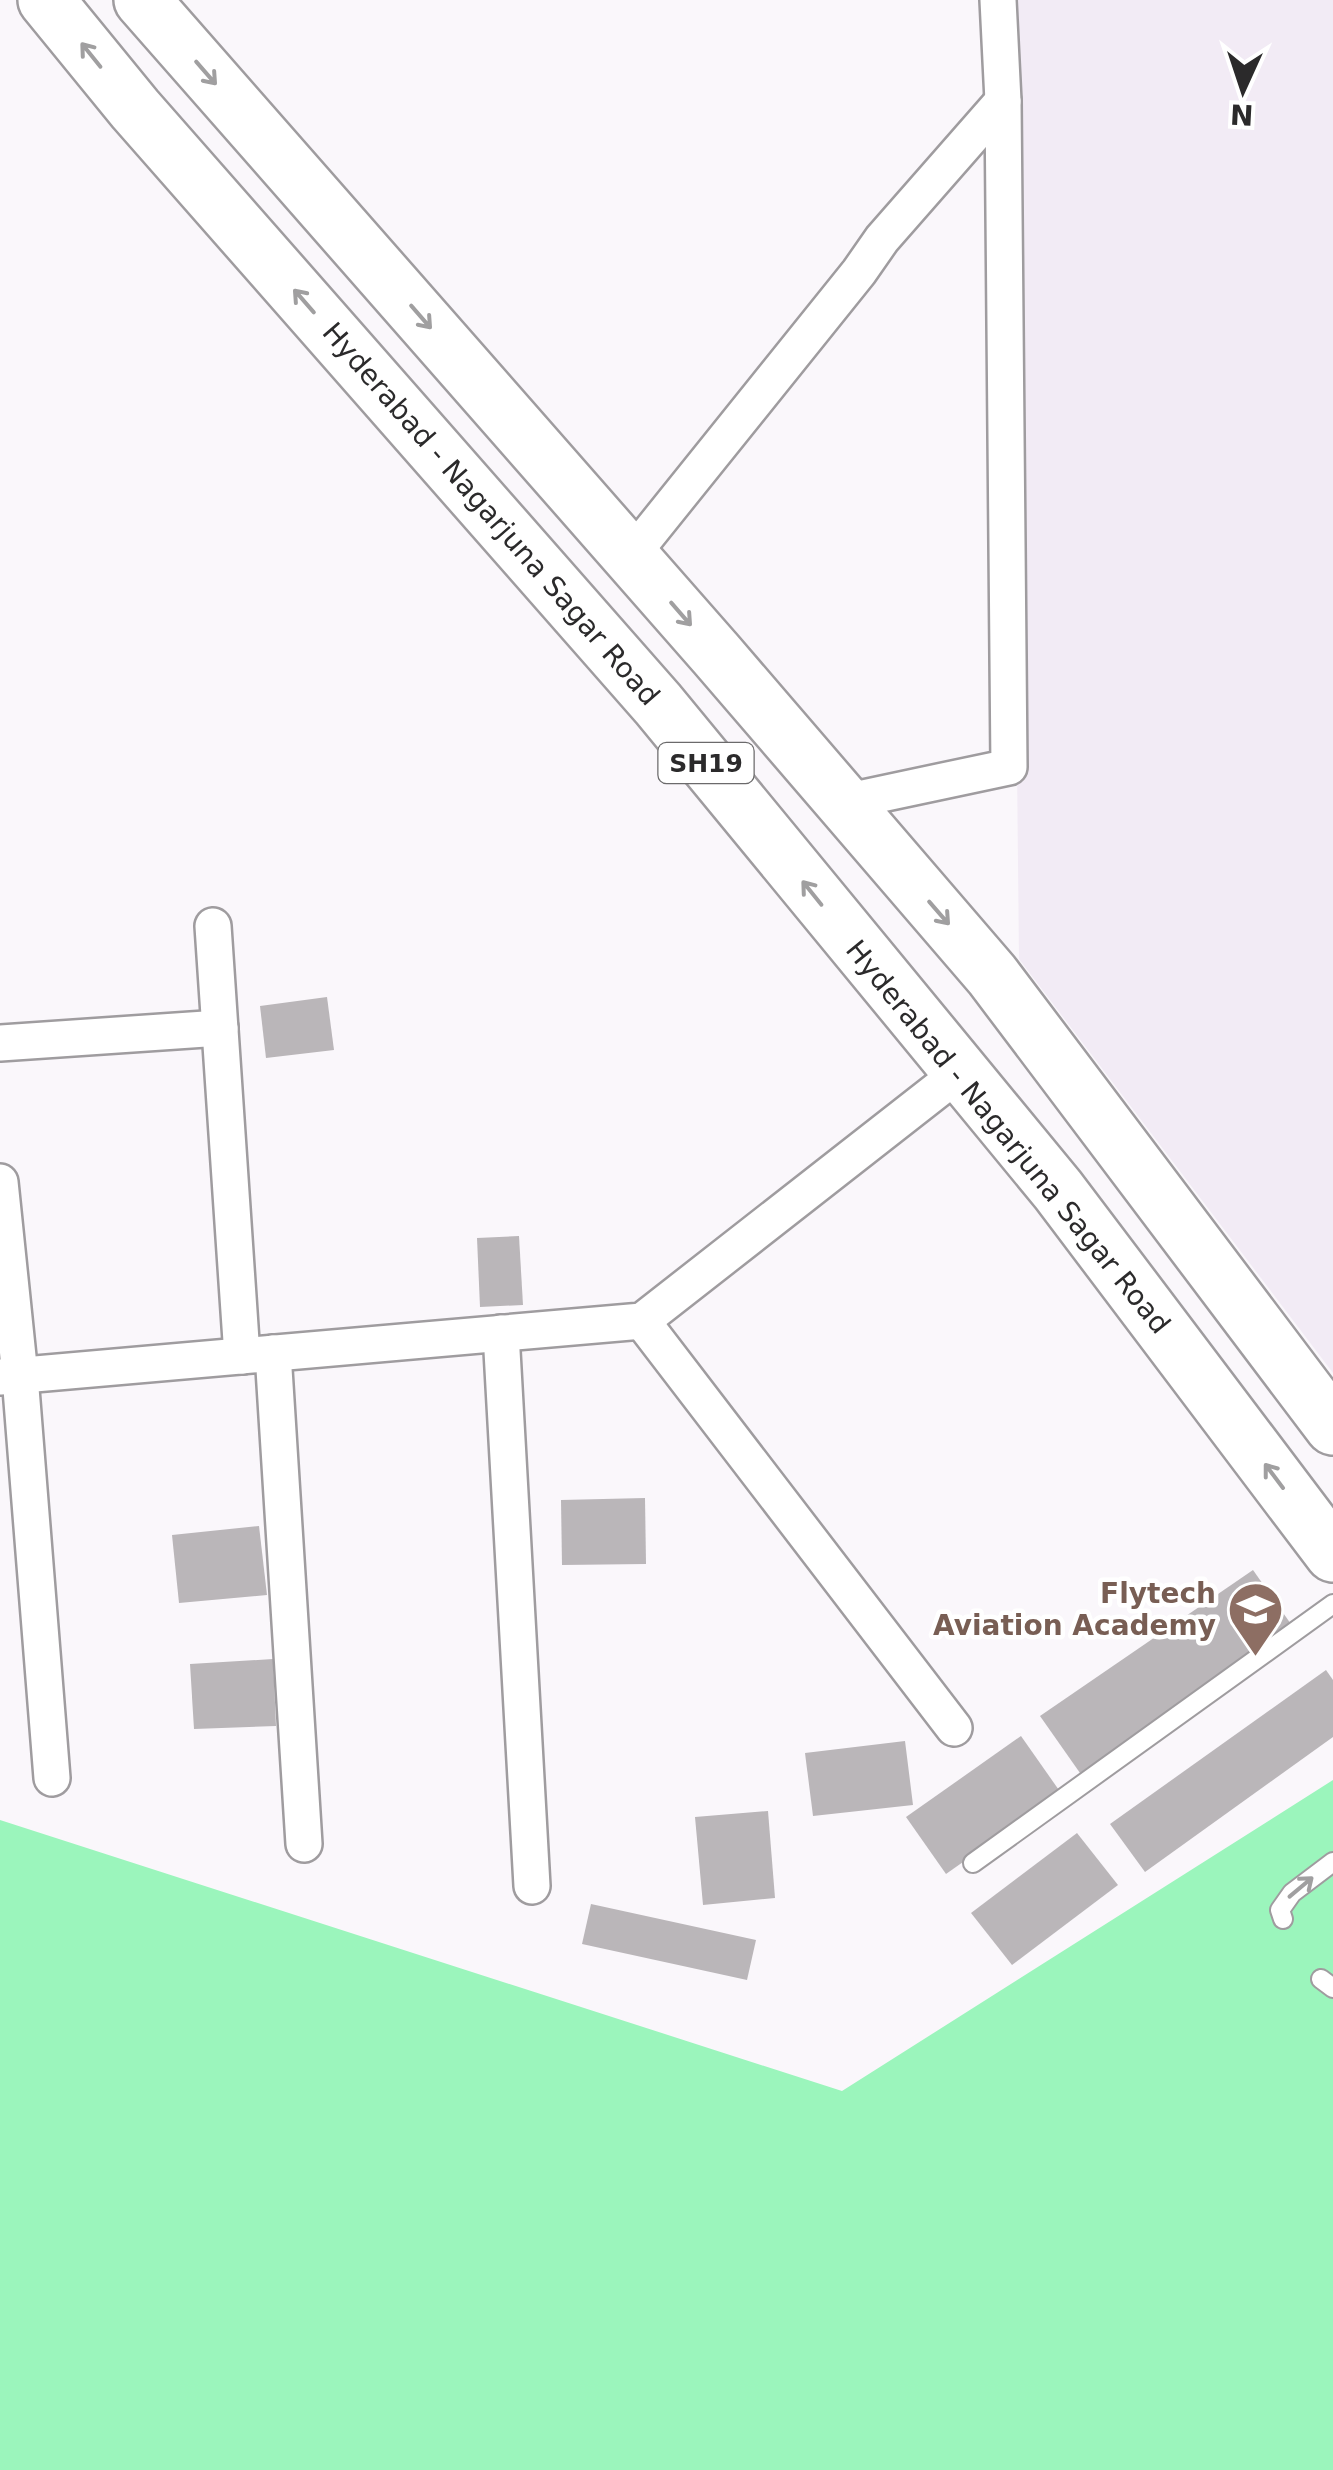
<svg xmlns="http://www.w3.org/2000/svg" width="1333" height="2470" font-family="'DejaVu Sans',sans-serif">
	<style>
		.built { fill: #f2ebf5 }
		.green { fill: #9bf5bc }
		.building { fill: #bab6b9 }
		.lines { fill: none; stroke-linecap: round; stroke-linejoin: round }
		.service-casing { stroke: #9f9c9f; stroke-width: 22 }
		.minor-casing { stroke: #9f9c9f; stroke-width: 40 }
		.primary-casing { stroke: #9f9c9f; stroke-width: 60 }
		.service { stroke: #fff; stroke-width: 18 }
		.minor { stroke: #fff; stroke-width: 35 }
		.primary { stroke: #fff; stroke-width: 55 }
		.oneway { stroke: #a09fa0 }
		.labels { text-anchor: middle; dominant-baseline: central; stroke-width: 9; stroke-linejoin: round; paint-order: stroke }
		.shield { fill: #fff; stroke: #6b6a6b; stroke-width: 2.5 }
		.shield-label { font-size: 25px; font-weight: bold; fill: #2b2a2b }
		.street-label { font-size: 28px; fill: #2b2a2b; stroke: #fff }
		.education-label { font-size: 28px; font-weight: bold; fill: #785e54; stroke: #fff; text-anchor: end }
	</style>
	<rect width="100%" height="100%" fill="#faf7fb"/>
	<path class="built" d="M1009,0H1333V1373L1019,959Z"/>
	<path class="green" d="M1333,1780V2470H0V1820L842,2091Z"/>
	<g class="building">
		<path d="M327,997L334,1050L266,1058L260,1006Z"/>
		<path d="M519,1236L523,1305L480,1307L477,1238Z"/>
		<path d="M645,1498L646,1564L562,1565L561,1500Z"/>
		<path d="M259,1526L267,1595L179,1603L172,1535Z"/>
		<path d="M1253,1570L1293,1627L1080,1773L1040,1716Z"/>
		<path d="M273,1659L276,1726L194,1729L190,1664Z"/>
		<path d="M1326,1670L1333,1680V1737L1145,1872L1110,1824Z"/>
		<path d="M1021,1736L1061,1793L946,1874L906,1817Z"/>
		<path d="M905,1741L913,1805L813,1816L805,1753Z"/>
		<path d="M768,1811L775,1898L703,1905L695,1817Z"/>
		<path d="M1077,1833L1118,1885L1012,1965L971,1913Z"/>
		<path d="M591,1904L756,1940L747,1980L582,1944Z"/>
	</g>
	<g class="lines">
		<defs>
			<g id="service">
				<path d="M973,1863L1333,1604"/>
				<path d="M1283,1919L1280,1910L1292,1893L1333,1862"/>
				<path d="M1321,1979L1333,1988"/>
			</g>
			<g id="minor">
				<path d="M630,557L859,272L882,239L1003,101"/>
				<path d="M844,802L1009,767L1003,101L998,0"/>
				<path d="M213,926L242,1356"/>
				<path d="M0,1043L220,1028"/>
				<path d="M0,1182L20,1376L52,1778"/>
				<path d="M642,1321L954,1728"/>
				<path d="M501,1333L532,1886"/>
				<path d="M273,1353L304,1844"/>
				<path d="M0,1377L642,1321L959,1073"/>
			</g>
			<g id="primary">
				<path d="M46,0L135,109L658,704L1058,1190L1333,1554"/>
				<path d="M142,0L716,654L992,975L1333,1427"/>
			</g>
		</defs>
		<use href="#service" class="service-casing"/>
		<use href="#minor" class="minor-casing"/>
		<use href="#primary" class="primary-casing"/>
		<use href="#service" class="service"/>
		<use href="#minor" class="minor"/>
		<use href="#primary" class="primary"/>
	</g>
	<defs><path id="oneway-shaft" d="M-6 0H5M1.5-3L5.5 0L1.5 3" fill="none" stroke-width="1.6" stroke-linecap="round" stroke-linejoin="round" transform="scale(2.5)"/></defs>
	<g class="oneway">
		<use href="#oneway-shaft" transform="translate(91 55) rotate(-129)"/>
		<use href="#oneway-shaft" transform="translate(206 73) rotate(49)"/>
		<use href="#oneway-shaft" transform="translate(304 301) rotate(-131)"/>
		<use href="#oneway-shaft" transform="translate(421 317) rotate(49)"/>
		<use href="#oneway-shaft" transform="translate(681 614) rotate(49)"/>
		<use href="#oneway-shaft" transform="translate(812 893) rotate(-129)"/>
		<use href="#oneway-shaft" transform="translate(939 913) rotate(49)"/>
		<use href="#oneway-shaft" transform="translate(1274 1476) rotate(-127)"/>
		<use href="#oneway-shaft" transform="translate(1301 1887) rotate(-40)"/>
	</g>
	<defs>
		<symbol id="university-pin" viewBox="-11 -11 22 30"><path d="M0 17L-7.5 6A9.5 9.5 0 1 1 7.5 6Z" fill="#8d6e63" stroke="#fff"/><path d="M0-5L7-2L0 1L-7-2ZM-4 1L0 2.5L4 1V4Q0 6-4 4Z" fill="#fff"/></symbol>
	</defs>
	<g fill-rule="evenodd">
		<use href="#university-pin" x="1224" y="1578" width="63" height="86"/>
	</g>
	<g class="labels">
		<rect class="shield" x="658.5" y="743" width="95" height="40" rx="8"/>
		<g class="shield-label">
			<text x="706" y="763">SH19</text>
		</g>
		<g class="street-label">
			<text transform="translate(491 514) rotate(49)">Hyderabad - Nagarjuna Sagar Road</text>
			<text transform="translate(1008 1137) rotate(51)">Hyderabad - Nagarjuna Sagar Road</text>
		</g>
		<g class="education-label">
			<text x="1216" y="1593">Flytech<tspan x="1216" dy="32">Aviation Academy</tspan></text>
		</g>
	</g>
	<g transform="translate(1243 90) rotate(183)" stroke="#ffffff" stroke-width="8" paint-order="stroke">
	<path d="M0-8L18 38L0 25L-18 38Z" fill="#2b2a2b"/>
	<text y="-15" font-size="28" font-weight="bold" text-anchor="middle" fill="#2b2a2b">N</text>
	</g>
</svg>
